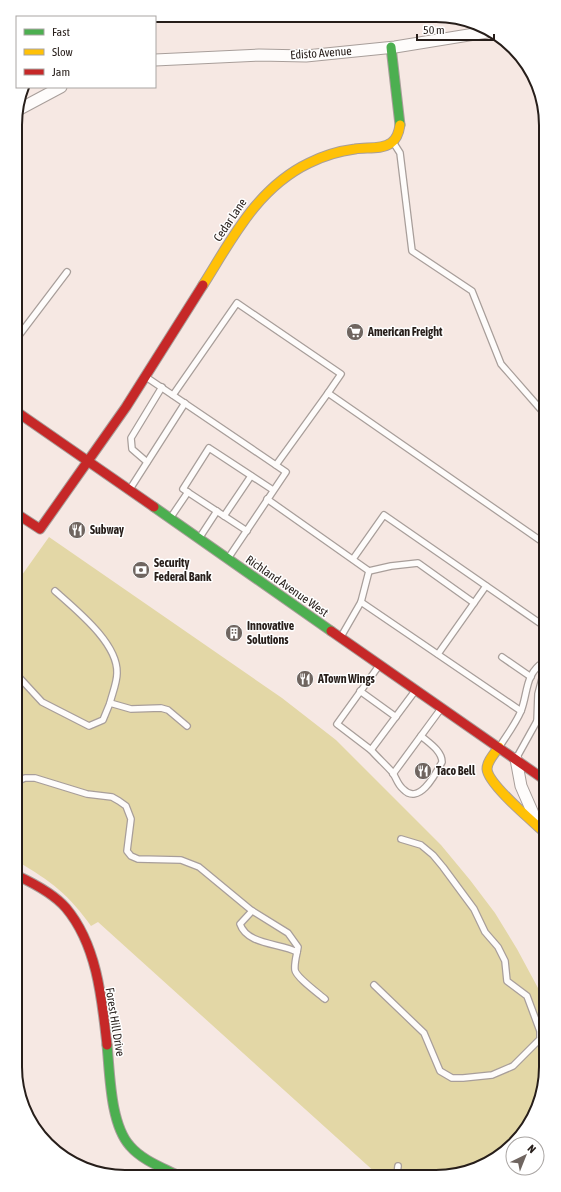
<svg xmlns="http://www.w3.org/2000/svg" width="561" height="1192" font-family="'Asap Condensed',sans-serif">
	<style>
		.green { fill: #e3d7a6 }
		.lines { fill: none; stroke-linecap: round; stroke-linejoin: round }
		.lane-casing { stroke: #a89e9a; stroke-width: 8 }
		.street-casing { stroke: #a89e9a; stroke-width: 13 }
		.fast-casing { stroke: #a89e9a; stroke-width: 11 }
		.slow-casing { stroke: #a89e9a; stroke-width: 11 }
		.jam-casing { stroke: #a89e9a; stroke-width: 11 }
		.lane { stroke: #fefcfb; stroke-width: 5.5 }
		.street { stroke: #fefcfb; stroke-width: 11 }
		.fast { stroke: #4caf50; stroke-width: 9 }
		.slow { stroke: #ffc107; stroke-width: 9 }
		.jam { stroke: #c62828; stroke-width: 9 }
		.labels { text-anchor: middle; dominant-baseline: central; stroke-width: 3; stroke-linejoin: round; paint-order: stroke }
		.street-label { font-size: 12px; fill: #271e1a; stroke: #fff }
		.poi-label { font-size: 12px; font-weight: bold; fill: #271e1a; stroke: #fff; text-anchor: start }
		.rim { fill: none; stroke: #271e1a; stroke-width: 2 }
	</style>
	<rect width="100%" height="100%" fill="#f6e8e3"/>
	<path class="green" d="M49,537L282,698L336,740L441,845L470,880L495,913L517,949L545,1001L546,1074L538,1109L519,1139L464,1173L377,1174L98,922L91,926C70,896 50,880 18,862L17,582Z"/>
	<g class="lines">
		<defs>
			<g id="lane">
				<path d="M393,142L400,153L412,251L472,291L501,364L543,412"/>
				<path d="M17,338L67,272"/>
				<path d="M146,377L286,472L229,557"/>
				<path d="M173,395L237,303L341,374L328,393"/>
				<path d="M147,462L132,449L131,438L162,387"/>
				<path d="M276,465L328,393L544,543"/>
				<path d="M130,489L185,403"/>
				<path d="M267,499L369,571L361,602"/>
				<path d="M224,516L251,476"/>
				<path d="M171,517L188,492"/>
				<path d="M247,531L183,489L209,448L273,490"/>
				<path d="M200,537L217,511"/>
				<path d="M353,559L384,515L544,626"/>
				<path d="M369,571L391,566L418,563L474,603"/>
				<path d="M55,591C76,610 118,643 117,673C117,683 112,694 110,703"/>
				<path d="M342,635L361,602L521,711"/>
				<path d="M438,654L486,586"/>
				<path d="M502,657L531,677"/>
				<path d="M378,667L337,724L371,750L415,691"/>
				<path d="M18,676L42,702L89,726L103,720L110,703L131,709L161,708L168,710L187,726"/>
				<path d="M360,691L396,717"/>
				<path d="M537,721L544,726"/>
				<path d="M500,746C507,735 516,723 521,711C528,693 525,673 544,662"/>
				<path d="M371,750C378,758 386,765 393,773C396,778 398,785 403,789C419,806 435,775 442,762C442,751 429,743 421,736"/>
				<path d="M517,757L537,721L538,694L544,671"/>
				<path d="M393,774L440,710"/>
				<path d="M18,781L25,778H35L87,794L112,797L119,801L126,806L131,819L127,851L131,856L138,859L181,860L199,867L251,910L288,933L298,947C297,954 294,963 295,970C296,977 318,993 325,999"/>
				<path d="M252,911L240,924C247,945 280,943 297,952"/>
				<path d="M374,985L424,1033L440,1071L452,1078H463L492,1075L513,1066L540,1039V1031L527,996L507,981L505,961L498,947L485,932L474,909L443,867L433,855L421,845L401,839"/>
				<path d="M397,1174L398,1166"/>
			</g>
			<g id="street">
				<path d="M155,60L259,55L306,56L395,47L487,32"/>
				<path d="M16,111L61,87"/>
				<path d="M516,759L521,786L535,818"/>
			</g>
			<g id="fast">
				<path d="M391,47L400,125"/>
				<path d="M154,507L331,631"/>
				<path d="M107,1045C110,1073 110,1124 130,1146C142,1160 161,1167 177,1175"/>
			</g>
			<g id="slow">
				<path d="M203,285C232,239 257,188 309,163C323,156 339,151 355,149C366,147 381,150 391,143C397,139 399,132 400,125"/>
				<path d="M499,747C495,753 487,761 487,769C488,784 531,820 543,831L545,826"/>
			</g>
			<g id="jam">
				<path d="M17,412L154,507"/>
				<path d="M17,514L40,529L126,407L203,285"/>
				<path d="M331,631L545,780"/>
				<path d="M18,876C35,884 54,894 66,908C97,945 102,999 107,1045"/>
			</g>
		</defs>
		<use href="#lane" class="lane-casing"/>
		<use href="#street" class="street-casing"/>
		<use href="#fast" class="fast-casing"/>
		<use href="#slow" class="slow-casing"/>
		<use href="#jam" class="jam-casing"/>
		<use href="#lane" class="lane"/>
		<use href="#street" class="street"/>
		<use href="#fast" class="fast"/>
		<use href="#slow" class="slow"/>
		<use href="#jam" class="jam"/>
	</g>
	<defs>
		<symbol id="supermarket-disc" viewBox="-11 -11 22 22"><circle r="9.5" fill="#6f6560" stroke="#fff"/><path d="M-6-5.5h2.5l.6 2H6L4.5 2H-2.5L-4.4-4H-6ZM-1.5 3.2a1.3 1.3 0 1 0 .1 0ZM3 3.2a1.3 1.3 0 1 0 .1 0Z" fill="#fff"/></symbol>
		<symbol id="restaurant-disc" viewBox="-11 -11 22 22"><circle r="9.5" fill="#6f6560" stroke="#fff"/><path d="M-5-6h1v4h1v-4h1v4h1v-4h1v5L-1.5 .5V6h-2V.5L-5-1ZM5-6V6H3V1.5H1.5Q1.5-4 5-6Z" fill="#fff"/></symbol>
		<symbol id="bank-disc" viewBox="-11 -11 22 22"><circle r="9.5" fill="#6f6560" stroke="#fff"/><path d="M-6-4H6V4H-6ZM0-2.3a2.3 2.3 0 1 0 0 4.6a2.3 2.3 0 1 0 0-4.6Z" fill="#fff"/></symbol>
		<symbol id="building-disc" viewBox="-11 -11 22 22"><circle r="9.5" fill="#6f6560" stroke="#fff"/><path d="M-4-6H4V6H1V3H-1V6H-4ZM-2.5-4.3h1.7v1.8h-1.7ZM.8-4.3h1.7v1.8H.8ZM-2.5-1h1.7V.8h-1.7ZM.8-1h1.7V.8H.8Z" fill="#fff"/></symbol>
	</defs>
	<g fill-rule="evenodd">
		<use href="#supermarket-disc" x="345" y="322" width="20" height="20"/>
		<use href="#restaurant-disc" x="67" y="520" width="20" height="20"/>
		<use href="#bank-disc" x="131" y="560" width="20" height="20"/>
		<use href="#building-disc" x="224" y="623" width="20" height="20"/>
		<use href="#restaurant-disc" x="295" y="669" width="20" height="20"/>
		<use href="#restaurant-disc" x="413" y="761" width="20" height="20"/>
	</g>
	<g class="labels">
		<g class="street-label">
			<text transform="translate(321 53) rotate(-4)">Edisto Avenue</text>
			<text transform="translate(230 220) rotate(-56)">Cedar Lane</text>
			<text transform="translate(287 586) rotate(35)">Richland Avenue West</text>
			<text transform="translate(115 1022) rotate(81)">Forest Hill Drive</text>
		</g>
		<g class="poi-label">
			<text x="368" y="332">American Freight</text>
			<text x="90" y="530">Subway</text>
			<text x="154" y="563">Security<tspan x="154" dy="14">Federal Bank</tspan></text>
			<text x="247" y="626">Innovative<tspan x="247" dy="14">Solutions</tspan></text>
			<text x="318" y="679">ATown Wings</text>
			<text x="436" y="771">Taco Bell</text>
		</g>
	</g>
	<path d="M0 0H561V1192H0ZM125 22H436A103 103 0 0 1 539 125V1067A103 103 0 0 1 436 1170H125A103 103 0 0 1 22 1067V125A103 103 0 0 1 125 22Z" fill="#fff" fill-rule="evenodd"/>
	<path class="rim" d="M125 22H436A103 103 0 0 1 539 125V1067A103 103 0 0 1 436 1170H125A103 103 0 0 1 22 1067V125A103 103 0 0 1 125 22Z"/>
	<rect x="16" y="16" width="140" height="72" fill="#ffffff" stroke="#a9a5a3"/>
	<rect x="24" y="29" width="20" height="6" fill="#4caf50" stroke="#a9a5a3"/>
	<text x="52" y="36" font-size="12" fill="#271e1a">Fast</text>
	<rect x="24" y="49" width="20" height="6" fill="#ffc107" stroke="#a9a5a3"/>
	<text x="52" y="56" font-size="12" fill="#271e1a">Slow</text>
	<rect x="24" y="69" width="20" height="6" fill="#c62828" stroke="#a9a5a3"/>
	<text x="52" y="76" font-size="12" fill="#271e1a">Jam</text>
	<g transform="translate(525 1156) rotate(43)"><circle r="19" fill="#ffffff" stroke="#a9a5a3"/>
	<path d="M0-3L7 15L0 10L-7 15Z" fill="#6f6560"/>
	<text y="-6" font-size="11" font-weight="bold" text-anchor="middle" fill="#271e1a">N</text>
	</g>
	<path d="M417 34v6h77v-6" fill="none" stroke="#271e1a" stroke-width="2"/>
	<text x="423" y="34" font-size="12" fill="#271e1a" stroke="#ffffff" stroke-width="3" paint-order="stroke">50 m</text>
</svg>
